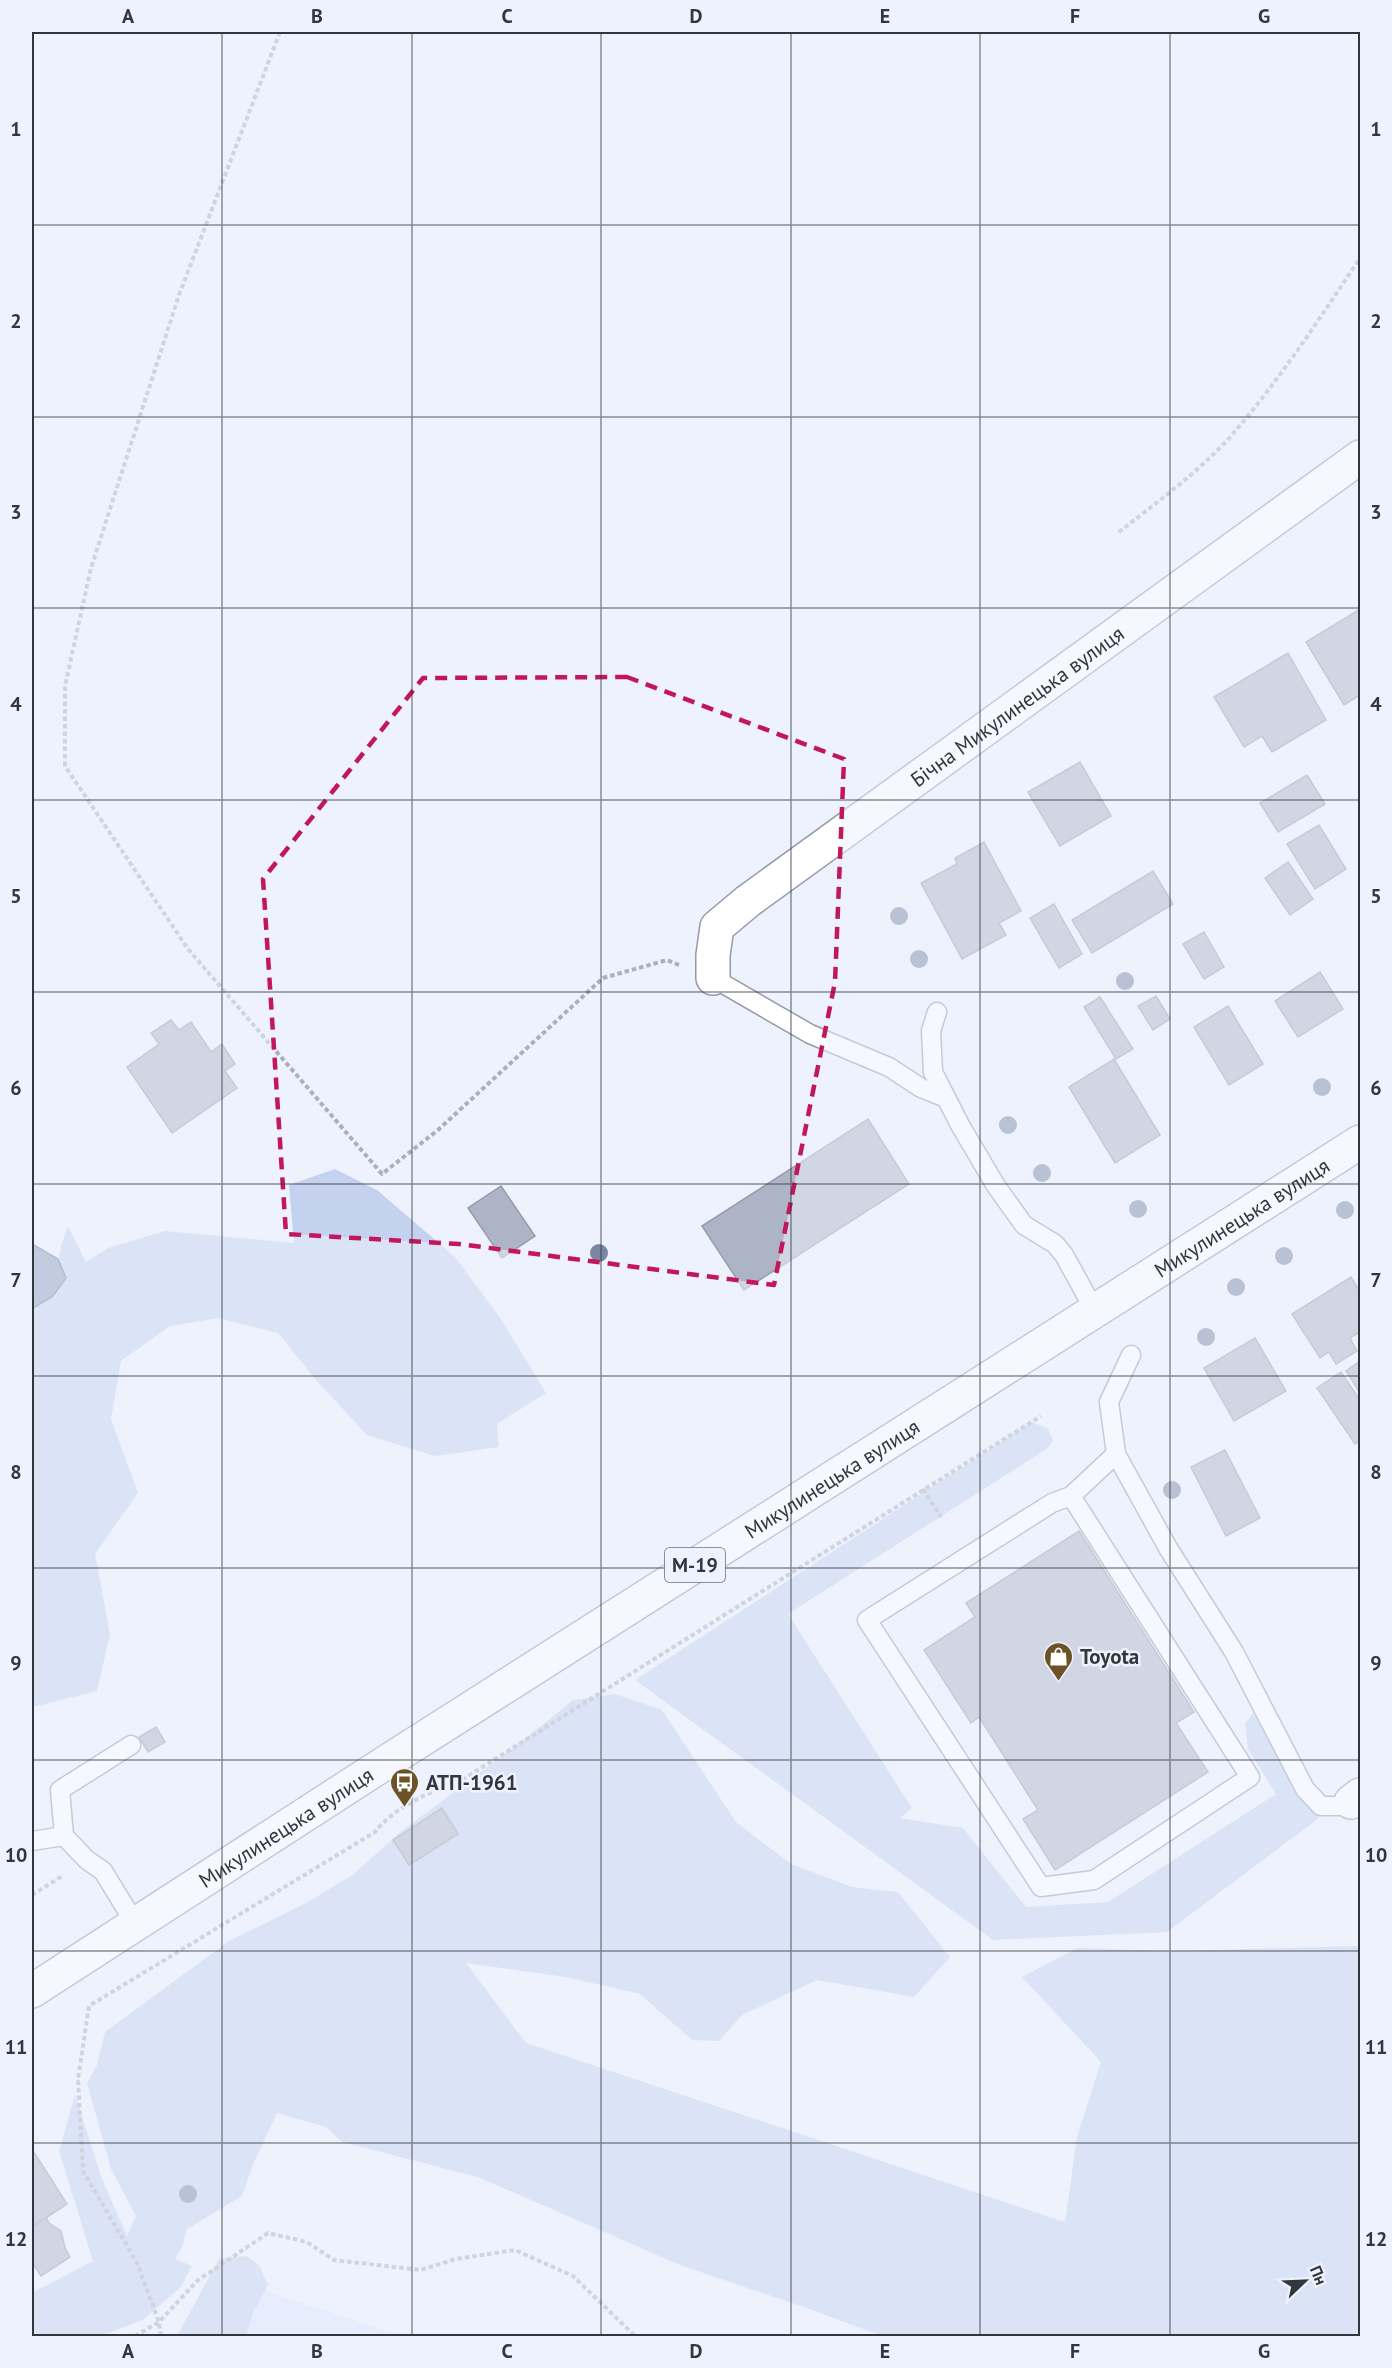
<svg xmlns="http://www.w3.org/2000/svg" width="1392" height="2368" font-family="'PT Sans',sans-serif">
	<style>
		.built { fill: #dee7fb }
		.green { fill: #c5d2ef }
		.water { fill: #8e9dbd; stroke: #727e97; stroke-width: 1.5 }
		.building { fill: #adb4c5; stroke: #959cad; stroke-width: 1.5 }
		.lines { fill: none; stroke-linecap: round; stroke-linejoin: round }
		.lane-casing { stroke: #939bab; stroke-width: 21 }
		.street-casing { stroke: #939bab; stroke-width: 36 }
		.highway-casing { stroke: #939bab; stroke-width: 36 }
		.path { stroke: #abb0b9; stroke-width: 4; stroke-dasharray: 4.5 3; stroke-linecap: butt }
		.lane { stroke: #fff; stroke-width: 18 }
		.street { stroke: #fff; stroke-width: 33 }
		.highway { stroke: #fff; stroke-width: 33 }
		.tree { fill: #7b86a3 }
		.marked { fill: none; stroke: #c2185b; stroke-width: 4.5; stroke-dasharray: 12 8; stroke-linejoin: round }
		.grid { fill: none; stroke: #32363d; stroke-width: 1.5; stroke-opacity: 0.55 }
		.labels { text-anchor: middle; dominant-baseline: central; stroke-width: 5; stroke-linejoin: round; paint-order: stroke }
		.shield { fill: #edf2fd; stroke: #6a6e77; stroke-width: 1.5 }
		.shield-label { font-size: 20px; font-weight: bold; fill: #32363d }
		.street-label { font-size: 21px; fill: #32363d; stroke: #edf2fd }
		.poi-label { font-size: 21px; font-weight: bold; fill: #32363d; stroke: #edf2fd; text-anchor: start }
		.neatline { fill: none; stroke: #32363d; stroke-width: 2 }
		.grid-label { font-size: 20px; text-anchor: middle; font-weight: bold; fill: #32363d }
	</style>
	<rect width="100%" height="100%" fill="#edf2fd"/>
	<path class="built" d="M231,2277L280,2296L402,2336H220Z"/>
	<g class="green">
		<path d="M335,1169L377,1190L455,1257L501,1319L546,1393L497,1424L499,1447L435,1456L367,1435L317,1381L278,1333L219,1318L170,1326L121,1361L111,1419L138,1493L95,1554L110,1634L97,1691L33,1707L32,1312L55,1286L61,1246L68,1226L86,1262L108,1248L165,1231L294,1243L289,1185Z"/>
		<path d="M1032,1422L1048,1429L1053,1440L1048,1448L788,1614L912,1808L900,1818L963,1828L1026,1907L1108,1902L1276,1794L1248,1749L1245,1724L1253,1713L1319,1818L1167,1932L993,1940L635,1680Z"/>
		<path d="M615,1694L662,1710L736,1822L791,1864L852,1887L898,1892L950,1957L914,1997L817,1980L742,2015L719,2041L692,2040L640,1994L566,1977L466,1963L526,2043L1065,2222L1077,2137L1101,2062L1022,1977L1077,1948L1172,1951L1360,1946V2336H882L807,2308L680,2265L478,2177L342,2142L326,2127L277,2113L254,2162L242,2196L187,2229L182,2247L175,2259L192,2266L180,2288L144,2319L101,2336H32V2293L93,2261L59,2151L75,2095L102,2179L127,2236L136,2216L111,2169L87,2083L97,2065L105,2032L229,1941L308,1902L354,1874L399,1833L525,1739L573,1700Z"/>
		<path d="M246,2256L259,2265L268,2285L253,2313L246,2336H177L219,2259Z"/>
	</g>
	<path class="water" d="M32,1244L58,1259L66,1278L53,1296L32,1309Z"/>
	<g class="building">
		<path d="M1360,609V695L1344,705L1306,642Z"/>
		<path d="M1288,653L1326,720L1272,752L1262,736L1244,747L1214,697Z"/>
		<path d="M1080,762L1111,816L1060,846L1028,792Z"/>
		<path d="M1307,775L1325,804L1278,832L1260,803Z"/>
		<path d="M1319,825L1346,869L1315,889L1287,844Z"/>
		<path d="M984,842L1021,911L999,923L1006,935L962,959L921,883L957,864L955,858Z"/>
		<path d="M1288,862L1313,899L1290,915L1265,878Z"/>
		<path d="M1153,871L1173,904L1092,953L1072,920Z"/>
		<path d="M1054,904L1082,954L1059,968L1030,918Z"/>
		<path d="M1204,932L1224,967L1204,979L1183,944Z"/>
		<path d="M1320,972L1343,1009L1298,1037L1275,1001Z"/>
		<path d="M1156,996L1170,1019L1153,1030L1138,1006Z"/>
		<path d="M1100,997L1133,1049L1116,1059L1084,1007Z"/>
		<path d="M1228,1006L1263,1064L1229,1085L1194,1027Z"/>
		<path d="M171,1020L179,1030L191,1022L211,1052L222,1044L235,1064L225,1071L237,1088L172,1133L127,1067L159,1044L151,1033Z"/>
		<path d="M1114,1059L1160,1135L1115,1163L1069,1087Z"/>
		<path d="M868,1119L909,1184L744,1290L702,1226Z"/>
		<path d="M501,1186L535,1236L502,1258L468,1208Z"/>
		<path d="M1351,1277L1360,1292V1332L1350,1338L1357,1351L1336,1364L1329,1352L1320,1358L1292,1314Z"/>
		<path d="M1255,1338L1286,1391L1234,1421L1204,1368Z"/>
		<path d="M1360,1361V1393L1346,1371Z"/>
		<path d="M1341,1372L1360,1400V1441L1355,1444L1317,1388Z"/>
		<path d="M1225,1450L1260,1518L1226,1536L1191,1467Z"/>
		<path d="M1079,1531L1194,1712L1176,1723L1208,1772L1055,1870L1023,1819L1038,1810L979,1717L971,1723L924,1650L975,1617L966,1603Z"/>
		<path d="M156,1727L165,1742L148,1752L139,1737Z"/>
		<path d="M442,1808L458,1834L409,1865L393,1840Z"/>
		<path d="M32,2149L67,2204L32,2227Z"/>
		<path d="M46,2217L49,2223L61,2231L65,2248L70,2257L41,2276L32,2262V2227Z"/>
	</g>
	<g class="lines">
		<defs>
			<g id="lane">
				<path d="M713,978L810,1034L889,1067L921,1088L946,1098"/>
				<path d="M937,1012L931,1031L933,1072L960,1125L996,1186L1024,1225L1055,1244L1064,1255L1095,1311"/>
				<path d="M1131,1355L1109,1402L1116,1454L1168,1548L1234,1652L1305,1789L1321,1806H1340L1351,1802"/>
				<path d="M1071,1496L1052,1503L867,1620L1041,1887L1094,1880L1250,1777L1071,1496L1116,1454"/>
				<path d="M64,1836L60,1790L131,1745"/>
				<path d="M32,1841L64,1836L87,1860L103,1871L136,1925"/>
			</g>
			<g id="street">
				<path id="s1" d="M713,978V955L717,927L748,901L1360,457"/>
				<path d="M1351,1802L1360,1795"/>
			</g>
			<g id="highway">
				<path id="s2" d="M32,1991L388,1761L1360,1142"/>
			</g>
		</defs>
		<use href="#lane" class="lane-casing"/>
		<use href="#street" class="street-casing"/>
		<use href="#highway" class="highway-casing"/>
		<g class="path">
			<path d="M280,32L179,295L91,568L65,686V766L188,949L382,1174L438,1130L603,978L667,960L679,965"/>
			<path d="M1119,532C1156,503 1200,471 1231,436C1279,381 1320,318 1360,258"/>
			<path d="M923,1489L941,1517"/>
			<path d="M32,1895L64,1875"/>
			<path d="M135,2336L159,2322L197,2281L268,2233L307,2242L334,2260L420,2270L456,2259L515,2250L573,2276L635,2336"/>
			<path d="M161,2336L159,2322L137,2263L83,2171L78,2079L89,2006L375,1832C391,1810 431,1790 457,1783L1041,1416"/>
		</g>
		<use href="#lane" class="lane"/>
		<use href="#street" class="street"/>
		<use href="#highway" class="highway"/>
	</g>
	<g class="tree">
		<circle cx="899" cy="916" r="9"/>
		<circle cx="919" cy="959" r="9"/>
		<circle cx="1125" cy="981" r="9"/>
		<circle cx="1322" cy="1087" r="9"/>
		<circle cx="1008" cy="1125" r="9"/>
		<circle cx="1042" cy="1173" r="9"/>
		<circle cx="1138" cy="1209" r="9"/>
		<circle cx="1345" cy="1210" r="9"/>
		<circle cx="599" cy="1253" r="9"/>
		<circle cx="1284" cy="1256" r="9"/>
		<circle cx="1236" cy="1287" r="9"/>
		<circle cx="1206" cy="1337" r="9"/>
		<circle cx="1172" cy="1490" r="9"/>
		<circle cx="188" cy="2194" r="9"/>
	</g>
	<path d="M0 0H1392V2368H0ZM627,677L844,759L835,982L774,1285L459,1244L286,1234L263,879L423,678Z" fill="#edf2fd" fill-opacity=".55" fill-rule="evenodd"/>
	<path class="marked" d="M627,677L844,759L835,982L774,1285L459,1244L286,1234L263,879L423,678Z"/>
	<path class="grid" d="M222,32V2336M412,32V2336M601,32V2336M791,32V2336M980,32V2336M1170,32V2336M32,225H1360M32,417H1360M32,608H1360M32,800H1360M32,992H1360M32,1184H1360M32,1376H1360M32,1568H1360M32,1760H1360M32,1951H1360M32,2143H1360"/>
	<defs>
		<symbol id="shop-pin" viewBox="-11 -11 22 30"><path d="M0 17L-7.5 6A9.5 9.5 0 1 1 7.5 6Z" fill="#6c5224" stroke="#edf2fd"/><path d="M-5-2.5h2.3a2.7 3.5 0 0 1 5.4 0H5L5.5 6h-11ZM-1.5-2.5h3a1.5 2.3 0 0 0-3 0Z" fill="#fff"/></symbol>
		<symbol id="bus-pin" viewBox="-11 -11 22 30"><path d="M0 17L-7.5 6A9.5 9.5 0 1 1 7.5 6Z" fill="#6c5224" stroke="#edf2fd"/><path d="M-5-6H5V4H4V6H2V4H-2V6H-4V4H-5ZM-3.5-4V0h7V-4ZM-3.5 1.2v1.5H-2V1.2ZM2 1.2v1.5H3.5V1.2Z" fill="#fff"/></symbol>
	</defs>
	<g fill-rule="evenodd">
		<use href="#shop-pin" x="1042" y="1640" width="33" height="45"/>
		<use href="#bus-pin" x="388" y="1766" width="33" height="45"/>
	</g>
	<g class="labels">
		<rect class="shield" x="665" y="1548" width="60" height="34" rx="4.5"/>
		<g class="shield-label">
			<text x="695" y="1565">М-19</text>
		</g>
		<g class="street-label">
			<text stroke="none"><textPath href="#s1" startOffset="424">Бічна Микулинецька вулиця</textPath></text>
			<text stroke="none"><textPath href="#s2" startOffset="1436">Микулинецька вулиця</textPath></text>
			<text stroke="none"><textPath href="#s2" startOffset="950">Микулинецька вулиця</textPath></text>
			<text stroke="none"><textPath href="#s2" startOffset="302">Микулинецька вулиця</textPath></text>
		</g>
		<g class="poi-label">
			<text x="1080" y="1656">Toyota</text>
			<text x="426" y="1782">АТП-1961</text>
		</g>
	</g>
	<rect width="1392" height="2368" fill="none" stroke="#edf2fd" stroke-width="66"/>
	<g transform="translate(1305 2281) rotate(67)" stroke="#edf2fd" stroke-width="4.5" paint-order="stroke">
	<path d="M0-4.5L10 22L0 15L-10 22Z" fill="#32363d"/>
	<text y="-9" font-size="16" font-weight="bold" text-anchor="middle" fill="#32363d">Пн</text>
	</g>
	<rect x="33" y="33" width="1326" height="2302" class="neatline"/>
	<g class="grid-label">
		<text x="128" y="23">A</text>
		<text x="317" y="23">B</text>
		<text x="507" y="23">C</text>
		<text x="696" y="23">D</text>
		<text x="885" y="23">E</text>
		<text x="1075" y="23">F</text>
		<text x="1264" y="23">G</text>
		<text x="16" y="136">1</text>
		<text x="1376" y="136">1</text>
		<text x="16" y="328">2</text>
		<text x="1376" y="328">2</text>
		<text x="16" y="519">3</text>
		<text x="1376" y="519">3</text>
		<text x="16" y="711">4</text>
		<text x="1376" y="711">4</text>
		<text x="16" y="903">5</text>
		<text x="1376" y="903">5</text>
		<text x="16" y="1095">6</text>
		<text x="1376" y="1095">6</text>
		<text x="16" y="1287">7</text>
		<text x="1376" y="1287">7</text>
		<text x="16" y="1479">8</text>
		<text x="1376" y="1479">8</text>
		<text x="16" y="1670">9</text>
		<text x="1376" y="1670">9</text>
		<text x="16" y="1862">10</text>
		<text x="1376" y="1862">10</text>
		<text x="16" y="2054">11</text>
		<text x="1376" y="2054">11</text>
		<text x="16" y="2246">12</text>
		<text x="1376" y="2246">12</text>
		<text x="128" y="2358">A</text>
		<text x="317" y="2358">B</text>
		<text x="507" y="2358">C</text>
		<text x="696" y="2358">D</text>
		<text x="885" y="2358">E</text>
		<text x="1075" y="2358">F</text>
		<text x="1264" y="2358">G</text>
	</g>
</svg>
